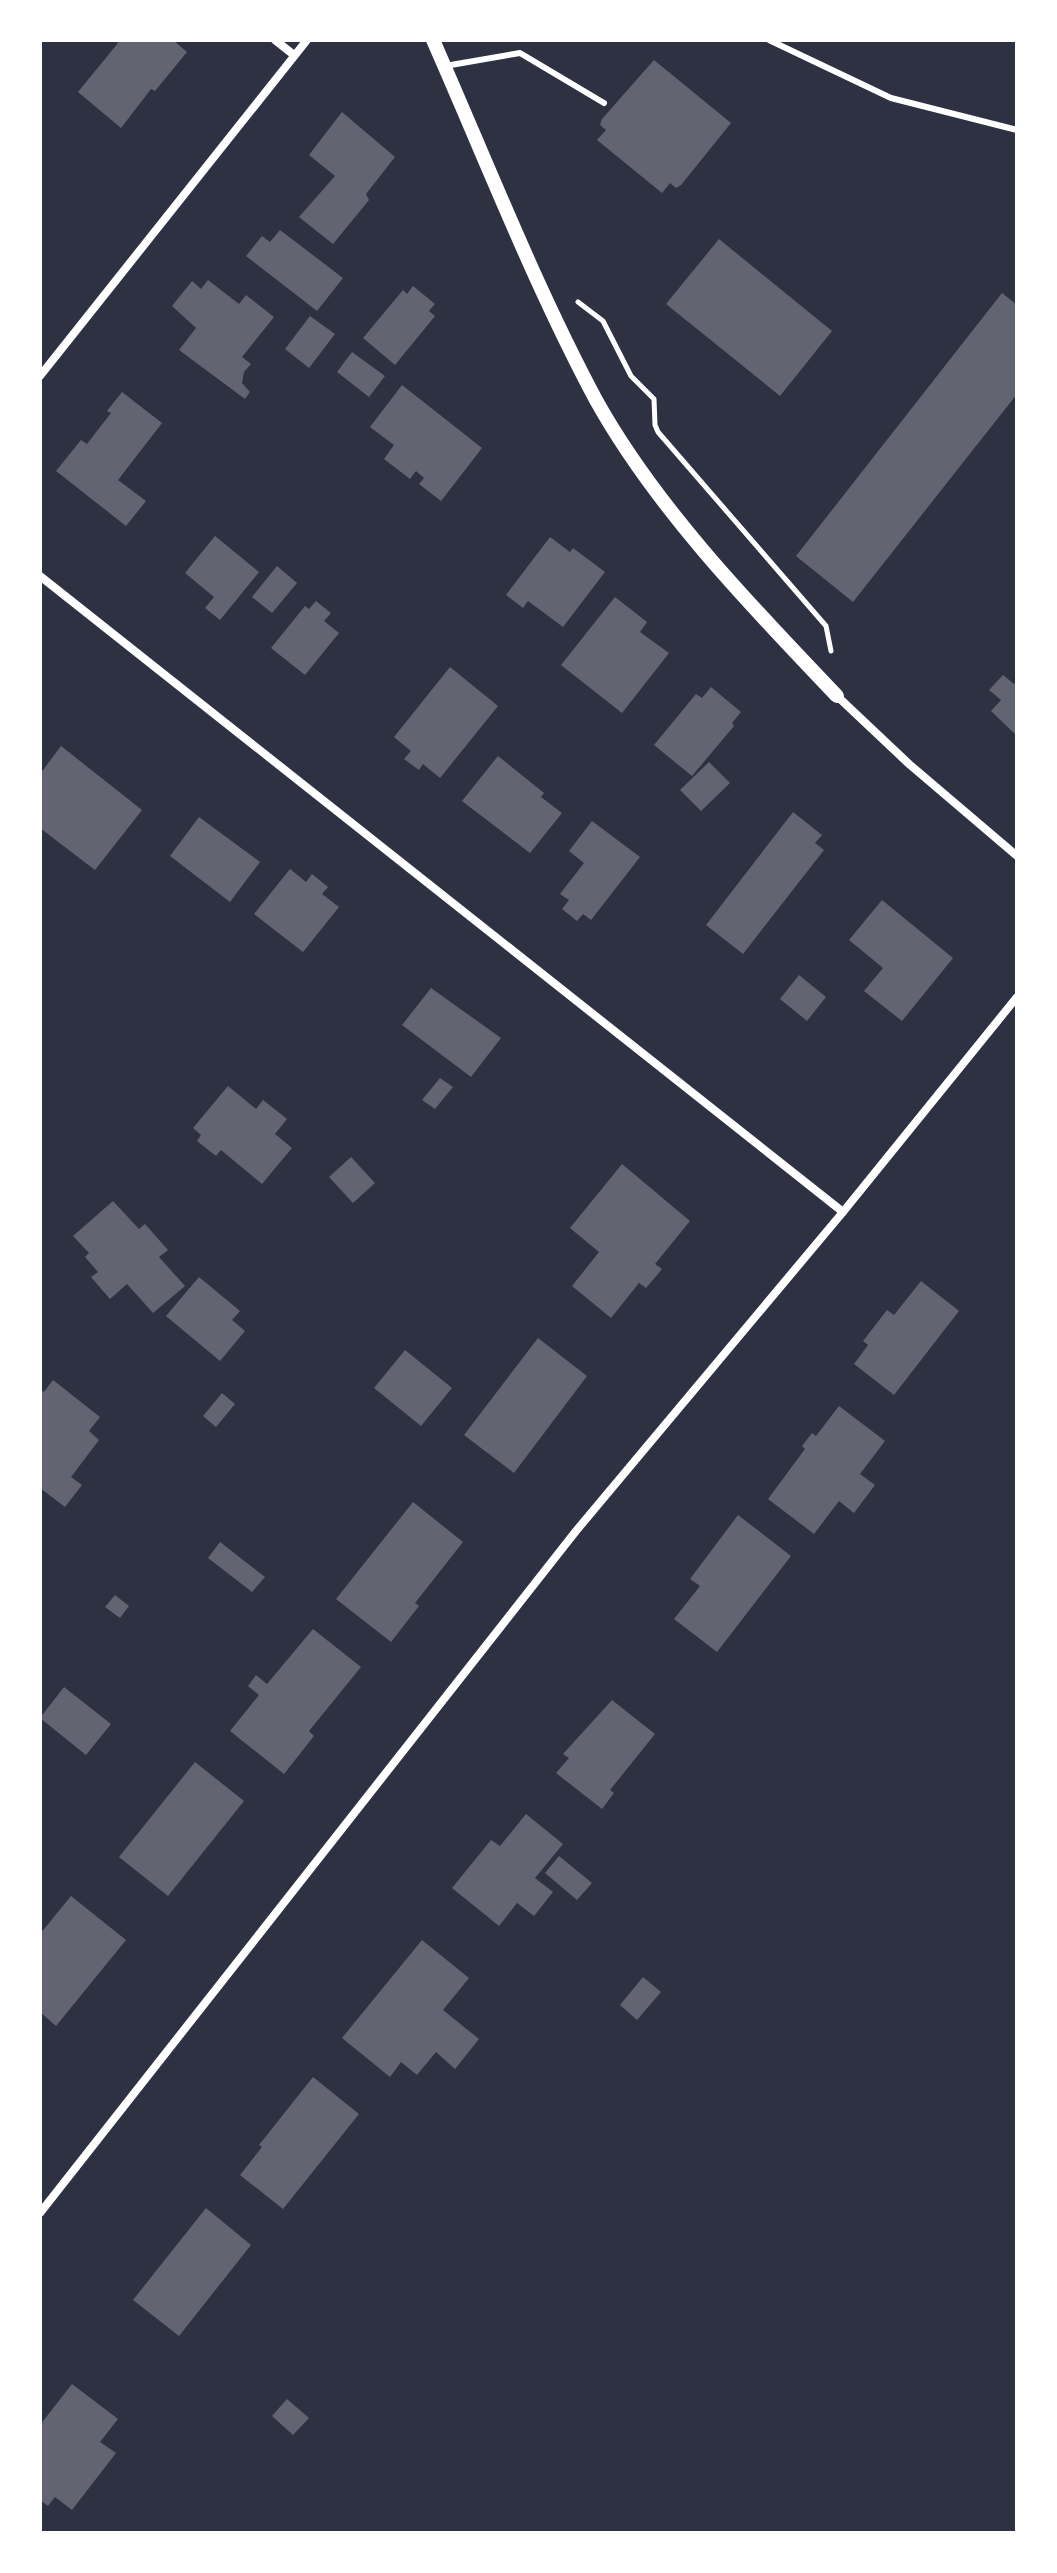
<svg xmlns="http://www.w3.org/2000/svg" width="1057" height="2573" font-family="'PT Sans Narrow',sans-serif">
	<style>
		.building { fill: #626471 }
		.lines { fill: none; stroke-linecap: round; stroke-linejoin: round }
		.path { stroke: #fff; stroke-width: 5 }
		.service { stroke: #fff; stroke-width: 6 }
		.minor { stroke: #fff; stroke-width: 8 }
		.tertiary { stroke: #fff; stroke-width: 14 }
	</style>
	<rect width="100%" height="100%" fill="#2d3142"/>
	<g class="building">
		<path d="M114,40H173L187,52L155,91L151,89L121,128L78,92L118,43Z"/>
		<path d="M654,60L731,123L681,185L676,188L670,183L662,193L597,140L606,130L600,125L602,119Z"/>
		<path d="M342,112L395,157L366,194L369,200L333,244L299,217L335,176L309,155Z"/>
		<path d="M280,230L343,278L317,311L246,256L262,236L270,242Z"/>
		<path d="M719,239L832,331L780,396L666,304Z"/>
		<path d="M208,280L239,304L246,295L274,317L242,357L251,364L244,372L242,383L250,392L245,399L179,350L196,328L172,306L192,281L201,289Z"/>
		<path d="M413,286L435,304L429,311L435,316L395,365L363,338L403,290L407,294Z"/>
		<path d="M1002,293L1017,305V394L853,602L796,556Z"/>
		<path d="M310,316L335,334L309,368L285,349Z"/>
		<path d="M352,352L385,376L369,397L337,372Z"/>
		<path d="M402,385L482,448L441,501L419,484L424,478L416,471L410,479L384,459L394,445L370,427Z"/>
		<path d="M122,392L162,423L118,480L146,501L126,526L56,471L81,440L87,444L111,413L107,411Z"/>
		<path d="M215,536L259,572L220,620L205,608L214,597L185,573Z"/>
		<path d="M550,537L570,552L573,548L605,572L563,627L528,601L523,608L506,595Z"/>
		<path d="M277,566L297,583L272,613L252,597Z"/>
		<path d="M615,597L647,622L640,632L669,653L622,713L561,665Z"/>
		<path d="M316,601L331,613L324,621L339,633L305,675L271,648L305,606L309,609Z"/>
		<path d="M450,667L498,706L440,778L423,764L419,770L404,759L411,751L394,737Z"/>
		<path d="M1003,675L1014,684L1017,681V736L991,711L1001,700L989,690Z"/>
		<path d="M711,687L741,712L732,723L734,726L692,776L654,745L696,694L702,698Z"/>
		<path d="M61,746L142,810L95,870L40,828V774Z"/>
		<path d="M498,756L544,793L541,797L562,813L530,853L462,801Z"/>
		<path d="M709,762L730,783L701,811L680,790Z"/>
		<path d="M793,812L822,835L815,843L824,850L743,954L706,925Z"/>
		<path d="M199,817L260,862L230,902L170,856Z"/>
		<path d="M592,821L640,857L591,920L583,914L577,921L562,909L569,900L560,894L584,863L569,851Z"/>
		<path d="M290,869L306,882L312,874L328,887L322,894L339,907L303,952L254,914Z"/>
		<path d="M882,900L953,958L902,1021L864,991L883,968L849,940Z"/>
		<path d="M799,975L826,997L807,1021L780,999Z"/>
		<path d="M431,988L501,1038L471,1077L402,1025Z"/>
		<path d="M440,1078L453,1087L435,1109L422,1100Z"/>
		<path d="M228,1086L256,1109L263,1100L287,1119L275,1134L292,1148L262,1184L221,1150L216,1156L197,1141L201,1135L193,1128Z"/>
		<path d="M351,1157L375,1183L353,1203L329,1177Z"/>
		<path d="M622,1164L690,1221L655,1264L662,1269L646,1288L639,1283L611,1318L572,1286L599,1252L570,1228Z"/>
		<path d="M113,1201L139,1229L145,1224L168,1250L159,1257L185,1286L153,1313L127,1284L110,1299L91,1277L98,1272L85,1257L89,1253L73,1236Z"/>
		<path d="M199,1277L240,1311L232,1320L245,1331L220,1361L166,1316Z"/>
		<path d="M921,1281L959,1311L894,1395L854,1364L868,1345L863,1341L887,1310L894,1315Z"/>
		<path d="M538,1338L587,1376L514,1473L464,1435Z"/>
		<path d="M405,1350L452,1388L421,1426L374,1388Z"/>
		<path d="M53,1380L100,1417L89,1431L99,1440L71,1477L82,1485L65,1507L40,1488V1389L44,1392Z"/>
		<path d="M222,1393L235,1404L216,1427L203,1416Z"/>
		<path d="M839,1406L885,1441L860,1474L875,1485L854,1513L839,1501L814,1534L768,1499L805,1449L802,1446L812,1433L816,1436Z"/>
		<path d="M413,1502L463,1542L415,1603L419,1606L391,1642L336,1599Z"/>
		<path d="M738,1515L791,1556L717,1652L674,1619L700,1586L690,1579Z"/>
		<path d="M220,1542L265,1577L252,1592L208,1558Z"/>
		<path d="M115,1595L129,1606L120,1618L105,1607Z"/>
		<path d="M313,1629L361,1667L309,1731L314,1736L284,1774L230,1731L259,1695L248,1686L256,1675L267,1684Z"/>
		<path d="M64,1687L111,1724L86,1755L40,1718Z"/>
		<path d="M612,1700L655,1734L610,1790L614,1793L602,1809L556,1773L569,1758L563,1754Z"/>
		<path d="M195,1762L244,1801L168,1896L119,1857Z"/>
		<path d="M526,1814L563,1844L535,1878L553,1892L534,1916L517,1903L499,1926L452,1888L491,1840L500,1846Z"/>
		<path d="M559,1856L592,1883L577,1900L545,1873Z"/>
		<path d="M71,1896L126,1940L56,2026L40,2012V1934Z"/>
		<path d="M422,1940L469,1978L443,2010L479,2039L455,2069L436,2052L417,2075L401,2062L390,2077L342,2038Z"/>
		<path d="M643,1977L661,1992L637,2020L620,2005Z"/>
		<path d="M313,2077L359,2114L283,2209L240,2175L262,2147L259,2145Z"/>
		<path d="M206,2208L251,2245L179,2336L133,2300Z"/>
		<path d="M72,2384L118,2419L100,2442L116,2453L72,2510L55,2497L48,2506L40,2500V2425Z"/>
		<path d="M287,2399L309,2418L293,2435L272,2416Z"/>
	</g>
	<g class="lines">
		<path class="path" d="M578,302L603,321L631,376L654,399L655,425L658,432L826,626L831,651"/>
		<g class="service">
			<path d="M769,40L891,98L1017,130"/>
			<path d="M445,66L520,53L604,103"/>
		</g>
		<g class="minor">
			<path d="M275,40L294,55"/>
			<path d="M40,376L307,40"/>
			<path d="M40,576L843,1212"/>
			<path d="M837,696L909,764L1017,856"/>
			<path d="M40,2213L576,1531L843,1212L1017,997"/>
		</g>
		<path class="tertiary" d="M433,40C486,160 534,284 596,400C656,508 752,607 837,696"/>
	</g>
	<rect width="1057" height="2573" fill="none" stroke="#ffffff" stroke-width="84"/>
</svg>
